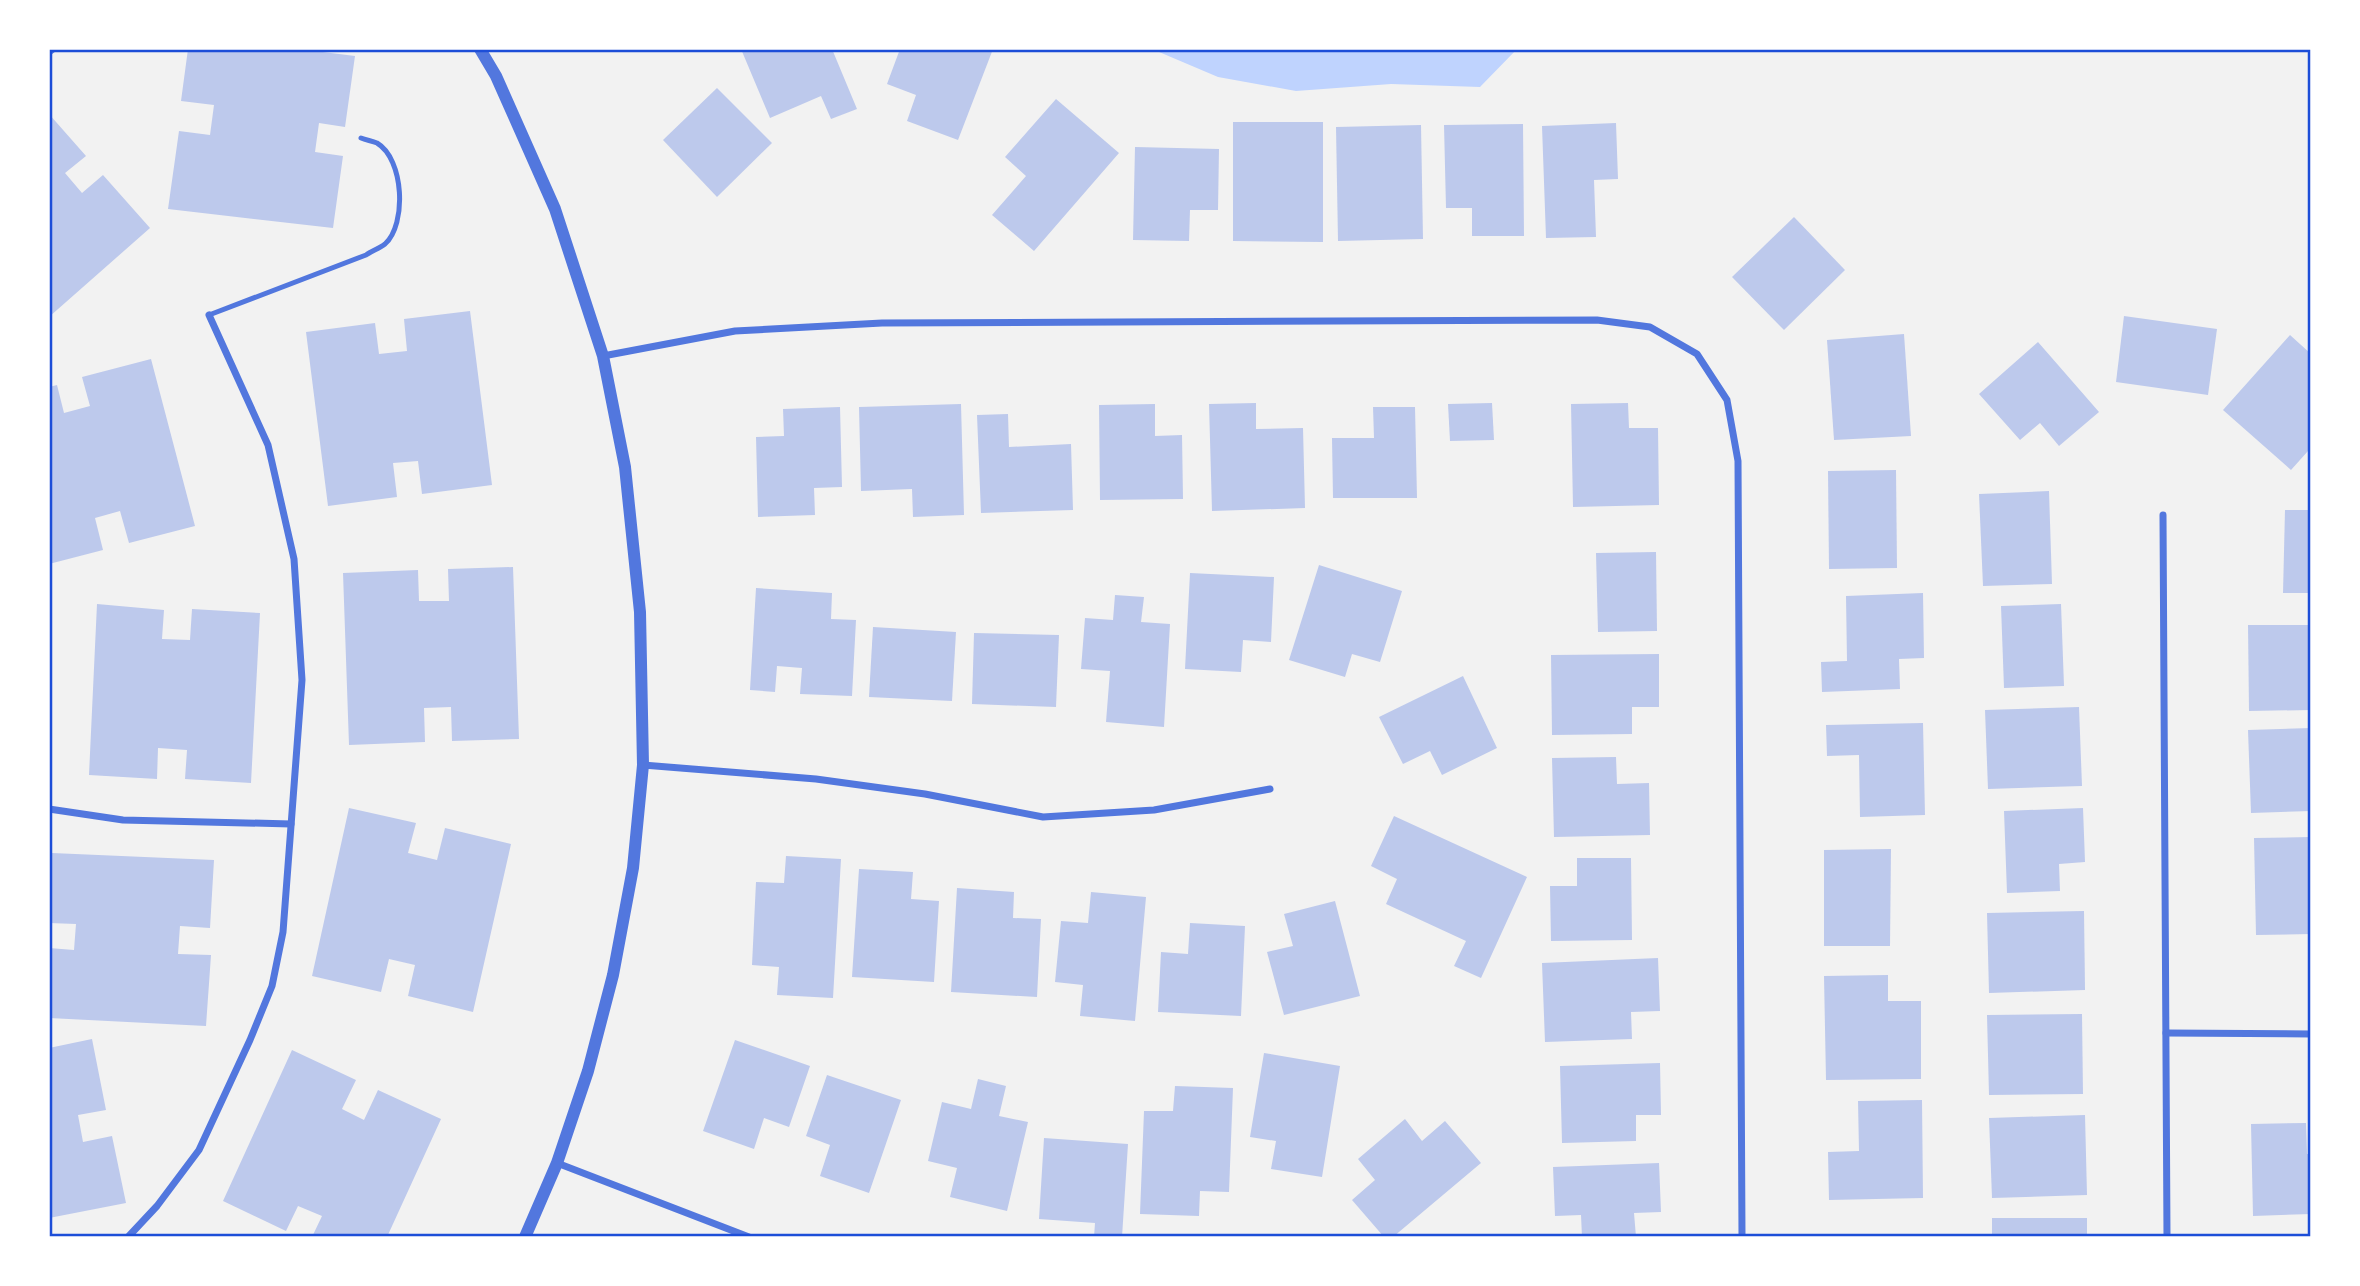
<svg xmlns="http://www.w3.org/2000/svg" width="2360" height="1286" font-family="'Exo 2',sans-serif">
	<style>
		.water { fill: #bfd3fe }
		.building { fill: #bdc9ec }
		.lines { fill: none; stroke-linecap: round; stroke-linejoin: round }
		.service { stroke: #5277de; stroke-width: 5 }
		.minor { stroke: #5277de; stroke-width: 7 }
		.tertiary { stroke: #5277de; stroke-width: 12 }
		.neatline { fill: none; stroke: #1d4ed8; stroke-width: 2.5 }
	</style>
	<rect width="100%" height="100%" fill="#f2f2f2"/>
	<path class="water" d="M1152,49H1517L1480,87L1391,84L1296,91L1218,77Z"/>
	<g class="building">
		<path d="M188,49H299L355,56L345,127L319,123L315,152L343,156L333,228L168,209L179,131L210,135L214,105L181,101Z"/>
		<path d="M741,49H832L857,109L831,119L821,96L770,118Z"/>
		<path d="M900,49H993L958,140L907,121L916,95L887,84Z"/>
		<path d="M717,88L772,143L717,197L663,140Z"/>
		<path d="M1056,99L1119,153L1034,251L992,215L1026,176L1005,157Z"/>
		<path d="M49,114L86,156L65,173L82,193L103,175L150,228L49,317Z"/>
		<path d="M1233,122H1323V242L1233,241Z"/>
		<path d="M1616,123L1618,179L1594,180L1596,237L1546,238L1542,126Z"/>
		<path d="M1523,124L1524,236H1472V208H1446L1444,125Z"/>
		<path d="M1421,125L1423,239L1338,241L1336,127Z"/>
		<path d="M1135,147L1219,149L1218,210H1190L1189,241L1133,240Z"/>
		<path d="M1794,217L1845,270L1784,330L1732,277Z"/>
		<path d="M470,311L492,485L422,494L418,461L393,463L397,497L328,506L306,332L375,323L379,354L407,351L404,319Z"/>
		<path d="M2124,316L2217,329L2208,395L2116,382Z"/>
		<path d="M1904,334L1911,436L1834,440L1827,340Z"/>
		<path d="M2290,335L2311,354V454L2308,451L2291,470L2223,410Z"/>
		<path d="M2038,342L2099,412L2059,446L2040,423L2020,440L1979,394Z"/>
		<path d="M151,359L195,526L129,543L120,511L95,518L103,550L49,564V387L57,385L64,413L90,406L82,377Z"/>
		<path d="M1256,403V429L1303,428L1305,508L1212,511L1209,404Z"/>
		<path d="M1492,403L1494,440L1450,441L1448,404Z"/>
		<path d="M1628,403L1629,428H1658L1659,505L1573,507L1571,404Z"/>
		<path d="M961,404L964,515L913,517L912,489L861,491L859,407Z"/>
		<path d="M1155,404V436L1182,435L1183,499L1100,500L1099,405Z"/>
		<path d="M840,407L842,487L814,488L815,515L758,517L756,437L784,436L783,409Z"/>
		<path d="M1373,407H1415L1417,498H1333L1332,438H1374Z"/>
		<path d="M1008,414L1009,447L1071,444L1073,510L981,513L977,415Z"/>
		<path d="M1896,470L1897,568L1829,569L1828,471Z"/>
		<path d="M2049,491L2052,584L1983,586L1979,494Z"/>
		<path d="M2285,510H2311V593H2283Z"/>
		<path d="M1656,552L1657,631L1598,632L1596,553Z"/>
		<path d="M1319,565L1402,591L1380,662L1352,654L1345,677L1289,660Z"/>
		<path d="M513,567L519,739L452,741L451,707L424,708L425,742L349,745L343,573L418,570L419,601H449L448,569Z"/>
		<path d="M1190,573L1274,577L1271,642L1243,640L1241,672L1185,669Z"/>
		<path d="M756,588L832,593L831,619L856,620L852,696L800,694L802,668L777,666L775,692L750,690Z"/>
		<path d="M1923,593L1924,658L1899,659L1900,689L1822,692L1821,662L1847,661L1846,596Z"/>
		<path d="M1115,595L1144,597L1141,622L1170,624L1164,727L1106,722L1110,671L1081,669L1085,618L1113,620Z"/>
		<path d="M97,604L164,610L162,639L190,640L192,609L260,613L251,783L185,779L187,750L158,748L157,779L89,775Z"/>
		<path d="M2061,604L2064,686L2004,688L2001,606Z"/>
		<path d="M2248,625H2311V710L2249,711Z"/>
		<path d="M873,627L956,632L952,701L869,697Z"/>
		<path d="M974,633L1059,635L1056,707L972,704Z"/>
		<path d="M1659,654V707H1632V734L1552,735L1551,655Z"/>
		<path d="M1463,676L1497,748L1442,775L1430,751L1403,764L1379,717Z"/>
		<path d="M2079,707L2082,786L1988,789L1985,710Z"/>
		<path d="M1923,723L1925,815L1860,817L1859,755L1827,756L1826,725Z"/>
		<path d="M2311,728V811L2251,813L2248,730Z"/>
		<path d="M1616,757L1617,784L1649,783L1650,835L1554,837L1552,758Z"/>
		<path d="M349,808L416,823L408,853L437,860L445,828L511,844L473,1012L408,996L415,965L389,959L381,992L312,976Z"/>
		<path d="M2083,808L2085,862L2059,864L2060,891L2007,893L2004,811Z"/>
		<path d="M1394,816L1527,877L1481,978L1454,966L1466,941L1386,904L1397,879L1371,866Z"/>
		<path d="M2311,837V934L2256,935L2254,838Z"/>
		<path d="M1891,849L1890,946H1824V850Z"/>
		<path d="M52,853L214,860L210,928L180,926L178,954L211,955L206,1026L49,1018V948L74,950L76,924L49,923Z"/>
		<path d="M786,856L841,859L833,998L777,995L779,967L752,965L756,882L784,883Z"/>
		<path d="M1577,858H1631L1632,940L1551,941L1550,886H1577Z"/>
		<path d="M859,869L913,872L911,899L939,901L934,982L852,977Z"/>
		<path d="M957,888L1014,892L1013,918L1041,919L1037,997L951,992Z"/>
		<path d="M1091,892L1146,897L1135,1021L1080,1016L1083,985L1055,982L1061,921L1088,923Z"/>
		<path d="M1335,901L1360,996L1284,1015L1267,952L1293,946L1284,914Z"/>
		<path d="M2084,911L2085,990L1989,993L1987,913Z"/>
		<path d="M1190,923L1245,926L1241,1016L1158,1012L1161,952L1188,954Z"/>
		<path d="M1658,958L1660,1011L1631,1012L1632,1039L1545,1042L1542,963Z"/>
		<path d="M1888,975V1001H1921V1079L1826,1080L1824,976Z"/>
		<path d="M2082,1014L2083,1094L1989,1095L1987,1015Z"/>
		<path d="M92,1039L106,1110L78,1115L83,1142L112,1136L126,1203L49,1218V1048Z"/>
		<path d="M735,1040L810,1066L789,1127L764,1118L754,1149L703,1131Z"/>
		<path d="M292,1050L356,1080L342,1109L364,1120L378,1090L441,1119L387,1237H312L322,1216L298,1206L286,1231L223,1201Z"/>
		<path d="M1264,1053L1340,1066L1322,1177L1271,1169L1276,1141L1250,1137Z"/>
		<path d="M1660,1063L1661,1115H1636V1141L1562,1143L1560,1066Z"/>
		<path d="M827,1075L901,1100L869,1193L820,1176L830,1145L806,1136Z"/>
		<path d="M978,1079L1006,1086L999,1116L1028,1122L1007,1211L950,1197L957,1168L928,1161L942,1102L971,1109Z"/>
		<path d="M1175,1086L1233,1088L1229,1192L1200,1191L1199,1216L1140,1214L1144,1111H1173Z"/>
		<path d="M1922,1100L1923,1198L1829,1200L1828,1152L1859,1151L1858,1101Z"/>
		<path d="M2085,1115L2087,1195L1992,1198L1989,1118Z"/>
		<path d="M1405,1119L1422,1141L1445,1121L1481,1163L1393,1237H1384L1352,1200L1375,1180L1358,1159Z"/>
		<path d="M2306,1123L2307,1154H2311V1214L2253,1216L2251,1124Z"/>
		<path d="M1044,1138L1128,1144L1122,1237H1094L1095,1223L1039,1219Z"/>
		<path d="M1659,1163L1661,1212L1634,1213L1636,1237H1582L1581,1215L1555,1216L1553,1167Z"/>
		<rect x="1992" y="1218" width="95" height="19"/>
	</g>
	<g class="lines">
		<path class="service" d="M209,315L366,255C372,251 380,248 385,244C407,224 404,159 377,143C372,141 366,140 361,138"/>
		<g class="minor">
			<path d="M49,52L53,49"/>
			<path d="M603,356L735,331L882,323L1597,320L1650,327L1697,354L1727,400L1738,461L1742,1237"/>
			<path d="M2163,515L2167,1237"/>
			<path d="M643,765L816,779L925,794L1043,817L1154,810L1270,789"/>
			<path d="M49,809L123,820L291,824"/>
			<path d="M2166,1033L2311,1034"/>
			<path d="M557,1163L749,1237"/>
			<path d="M128,1237L157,1206L199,1150L250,1040L272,986L283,932L302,680L294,559L268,445L209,315"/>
		</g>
		<path class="tertiary" d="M480,49L496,76L555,209L603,356L625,467L640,612L643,765L633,868L613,975L588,1071L557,1163L525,1237"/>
	</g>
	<rect width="2360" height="1286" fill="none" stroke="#ffffff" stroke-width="102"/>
	<rect x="51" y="51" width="2258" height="1184" class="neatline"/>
</svg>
